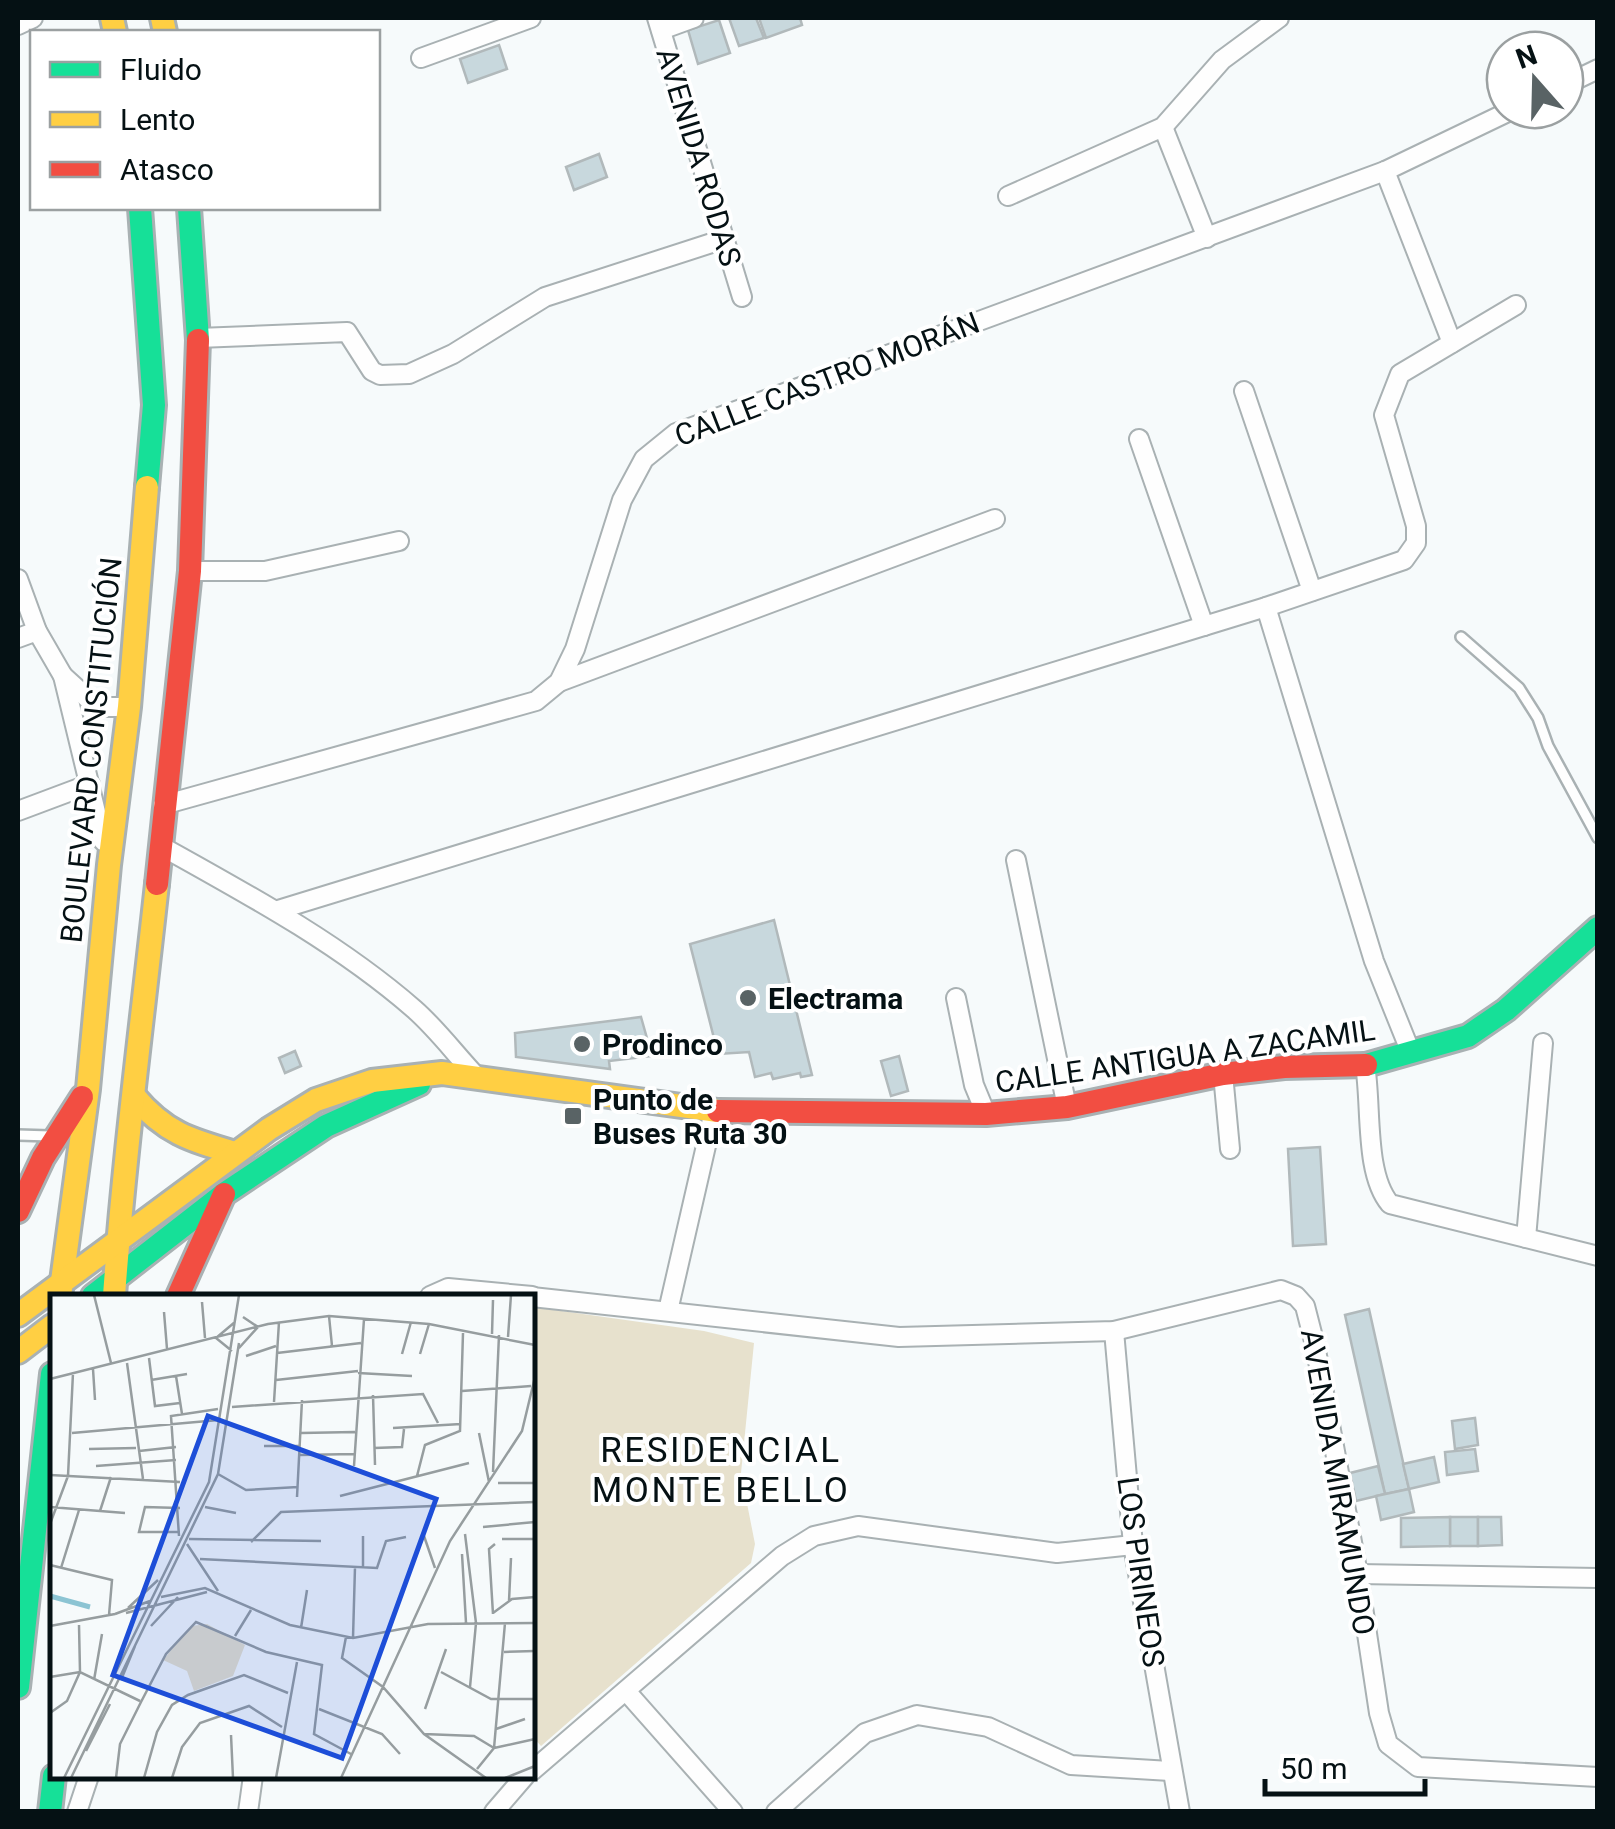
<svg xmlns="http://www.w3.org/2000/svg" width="1615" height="1829" font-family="Roboto,sans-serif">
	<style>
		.green { fill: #e7e1cd }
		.building { fill: #c8d8dd; stroke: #b1b9bb; stroke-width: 2.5 }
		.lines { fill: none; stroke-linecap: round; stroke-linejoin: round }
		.lane-casing { stroke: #a9b1b3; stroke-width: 14 }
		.street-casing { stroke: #a9b1b3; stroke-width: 22 }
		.fast-casing { stroke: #a9b1b3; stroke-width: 28 }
		.slow-casing { stroke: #a9b1b3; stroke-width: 28 }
		.jam-casing { stroke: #a9b1b3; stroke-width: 28 }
		.lane { stroke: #fefefe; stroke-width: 9 }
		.street { stroke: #fefefe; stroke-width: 18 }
		.fast { stroke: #16e098; stroke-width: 22 }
		.slow { stroke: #ffcf43; stroke-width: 22 }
		.jam { stroke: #f24e42; stroke-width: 22 }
		.poi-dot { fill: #596365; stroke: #fff; stroke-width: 4 }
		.labels { text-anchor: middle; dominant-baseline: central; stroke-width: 8; stroke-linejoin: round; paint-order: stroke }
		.street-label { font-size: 30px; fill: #051114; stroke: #fff }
		.poi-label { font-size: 30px; font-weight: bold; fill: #051114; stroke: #fff; text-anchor: start }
		.quarter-label { font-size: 35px; letter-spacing: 2.5px; fill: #051114; stroke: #fff }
		.inset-river { fill: none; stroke: #8cc4d3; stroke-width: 5 }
		.inset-road { fill: none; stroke: #969d9f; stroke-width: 2.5 }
		.view { fill: #1d4ed8; fill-opacity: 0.15; stroke: #1d4ed8; stroke-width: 5 }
		.inset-edge { fill: none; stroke: #051114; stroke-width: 5 }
	</style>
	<rect width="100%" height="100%" fill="#f6fafb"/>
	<path class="green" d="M533,1307L704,1331L754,1343L741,1473L755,1544L751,1563L541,1746L532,1736Z"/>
	<g class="building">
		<path d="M729,18H756L764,38L739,46Z"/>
		<path d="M759,18H800L802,25L766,38Z"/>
		<path d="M719,20L730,53L698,64L688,30Z"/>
		<path d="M499,45L507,69L468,83L460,59Z"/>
		<path d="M599,154L607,177L574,190L566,167Z"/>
		<path d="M774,920L812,1075L801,1077L800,1073L773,1079L771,1073L755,1077L749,1052L718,1054L690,944Z"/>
		<path d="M641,1017L652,1056L609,1061L610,1069L516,1057L515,1033Z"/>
		<path d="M295,1051L301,1066L285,1073L279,1058Z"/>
		<path d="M899,1056L908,1091L891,1096L881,1061Z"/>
		<path d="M1320,1147L1326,1244L1293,1246L1288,1149Z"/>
		<path d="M1369,1309L1409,1489L1385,1494L1345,1315Z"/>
		<path d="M1475,1418L1478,1445L1455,1449L1452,1421Z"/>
		<path d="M1475,1449L1478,1471L1447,1475L1445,1452Z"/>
		<path d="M1434,1457L1439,1482L1409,1489L1403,1464Z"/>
		<path d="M1378,1466L1385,1494L1356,1501L1350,1473Z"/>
		<path d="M1409,1489L1414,1512L1381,1520L1376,1496Z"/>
		<rect x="1450" y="1517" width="28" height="29"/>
		<path d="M1450,1517V1546L1401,1547V1518Z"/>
		<path d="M1478,1517H1501L1502,1545L1478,1546Z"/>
	</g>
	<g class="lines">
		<defs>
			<g id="lane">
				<path d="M1461,637L1519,688L1538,718L1548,746L1598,838"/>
				<path d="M18,1135L50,1136"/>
			</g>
			<g id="street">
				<path d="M657,18L742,297"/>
				<path d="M18,25L33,18"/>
				<path d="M661,30L694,18"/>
				<path d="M421,58L531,18"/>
				<path d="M1565,85L1598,69"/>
				<path d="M1163,127L1207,238"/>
				<path d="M1385,171L1452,343"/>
				<path d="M1008,196L1163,127L1222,60L1279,18"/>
				<path d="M198,338L347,332L372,371L380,375L409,374L453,354L545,297L724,239"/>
				<path d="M1244,391L1312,591"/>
				<path d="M1139,439L1204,626"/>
				<path d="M190,571H265L399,541"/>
				<path d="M18,579L37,631L63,676L103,841"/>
				<path d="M1266,607L1374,961L1411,1053"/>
				<path d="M18,638L37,631"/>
				<path d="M63,676L97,707H129"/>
				<path d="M559,682L995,519"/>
				<path d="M163,805L536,701L559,682L575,649L622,500L644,459L676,433L1385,171L1512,110"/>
				<path d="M18,811L90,784"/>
				<path d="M161,846C249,895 338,943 414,1009C437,1029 456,1055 477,1077"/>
				<path d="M1016,860L1067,1107"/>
				<path d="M278,910L1266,607L1404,560L1416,543V526L1384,415L1400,374L1516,305"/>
				<path d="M956,998L974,1085L986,1114"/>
				<path d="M1365,1065C1372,1106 1364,1173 1390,1204L1598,1256"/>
				<path d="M1223,1074L1230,1149"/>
				<path d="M1526,1238L1543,1043"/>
				<path d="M430,1296L448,1288L532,1296"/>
				<path d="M532,1297L899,1337L1114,1331L1281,1290L1296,1296L1305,1306L1315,1345L1358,1574L1379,1713L1388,1744L1418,1767L1598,1777"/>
				<path d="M668,1311L714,1111"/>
				<path d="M1114,1331L1133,1545L1180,1812"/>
				<path d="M1358,1574L1598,1578"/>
				<path d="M626,1691L733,1812"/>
				<path d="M532,1771L782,1556L814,1536L858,1526L1057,1553L1133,1545"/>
				<path d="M77,1812L89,1776"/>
				<path d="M248,1812L253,1776"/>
				<path d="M494,1812L525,1776"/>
				<path d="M776,1812L865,1733L917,1715L988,1727L1071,1765L1170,1771"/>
			</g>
			<g id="fast">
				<path d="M140,208L154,405L147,487"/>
				<path d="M189,208L198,340"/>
				<path d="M1366,1065L1468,1036L1506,1010L1598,928"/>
				<path d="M93,1296L224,1194L326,1126L419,1084"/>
				<path d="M18,1687L52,1374"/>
				<path d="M50,1812L54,1776"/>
			</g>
			<g id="slow">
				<path d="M112,18L115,32"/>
				<path d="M162,18L165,32"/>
				<path d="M134,1096C165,1133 190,1140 235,1153"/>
				<path d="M60,1296L88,1089L109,865L129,707L147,487"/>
				<path d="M114,1296C124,1158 142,1022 157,884"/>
				<path d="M18,1315L269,1129L316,1100L372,1081L442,1073L718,1111"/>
				<path d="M18,1352L52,1326"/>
			</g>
			<g id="jam">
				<path d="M157,884L190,571L198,340"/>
				<path d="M718,1111L986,1114L1067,1107L1223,1074L1284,1067L1366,1065"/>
				<path d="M18,1211L43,1158L82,1097"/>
				<path d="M178,1296L224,1194"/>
			</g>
		</defs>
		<use href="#lane" class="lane-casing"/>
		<use href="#street" class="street-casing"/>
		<use href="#fast" class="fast-casing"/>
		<use href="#slow" class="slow-casing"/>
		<use href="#jam" class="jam-casing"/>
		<use href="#lane" class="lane"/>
		<use href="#street" class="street"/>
		<use href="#fast" class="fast"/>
		<use href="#slow" class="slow"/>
		<use href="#jam" class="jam"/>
	</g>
	<g class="poi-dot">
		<circle cx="748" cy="998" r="10"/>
		<circle cx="582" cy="1044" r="10"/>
		<rect x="563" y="1106" width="20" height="20" rx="5"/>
	</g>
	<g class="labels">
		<g class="street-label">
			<text transform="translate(699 157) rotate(73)">AVENIDA RODAS</text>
			<text transform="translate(827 379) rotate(-21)">CALLE CASTRO MORÁN</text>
			<text transform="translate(91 750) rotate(-84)">BOULEVARD CONSTITUCIÓN</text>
			<text transform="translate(1185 1056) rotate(-8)">CALLE ANTIGUA A ZACAMIL</text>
			<text transform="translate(1338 1482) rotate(80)">AVENIDA MIRAMUNDO</text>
			<text transform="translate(1141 1572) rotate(82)">LOS PIRINEOS</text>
		</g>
		<g class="poi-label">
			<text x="768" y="998">Electrama</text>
			<text x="602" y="1044">Prodinco</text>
			<text x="593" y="1099">Punto de<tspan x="593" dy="34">Buses Ruta 30</tspan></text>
		</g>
		<g class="quarter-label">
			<text x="721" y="1450">RESIDENCIAL<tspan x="721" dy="40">MONTE BELLO</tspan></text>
		</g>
	</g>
	<g transform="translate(50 1294)">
		<rect width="485" height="485" fill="#f6fafb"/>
		<path d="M157,330L195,351L183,382L144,397L137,377L113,366L141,332Z" fill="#e7e1cd"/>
		<path class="inset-river" d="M0,302L40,313"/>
		<path class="inset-road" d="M44,1L61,69M152,8L155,44M114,18L117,55M279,22L282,52M442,40L443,6M458,43L461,1M189,54L208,33L193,23M182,57L166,44L185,28M227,59L311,49M352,60L361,28M370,60L379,30M196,62L226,52M99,64L105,112L130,109M77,69L93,185M43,75L45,106M308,79L362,82M126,82L132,120M0,85L218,30L279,22L379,30L485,51M101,86L137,80M226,86L308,77M412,97L481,92M323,101L325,171M224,108L229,28M182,113L373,100L388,129M343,134L411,130M22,139L169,126M251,139L305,138M429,139L439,188M214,152H250M324,154L352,153L354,135M39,155L86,154M89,157L126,153M249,161L304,160M46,172L126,166M304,172L314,25M443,178L449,41M168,180L196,196L248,193M0,181L130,188M367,182L375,151L410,137L413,39M448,189H485M290,202L419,169M247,203L252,106M0,213L75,219M155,213L186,219M50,217L61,183M0,230L18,182L23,79M433,233L485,228M130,238H89L95,213L130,214M415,240L426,329L420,393M129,242L121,122L168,115M374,242L385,274M139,245L271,247M452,245H485M201,248L231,218L485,208M137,250L168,297M412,260L416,329M150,265L327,274L336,247L356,243M0,271L62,286L59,321M313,273V242M11,274L29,216M111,303L155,294L240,331L303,344L378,330L485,329M459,307L461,264M78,314L108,286M76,319L157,298M443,319L462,305L485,303M65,320L100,307M443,320L439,255L445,250M0,332L65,320M101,332L128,303M251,334L257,296M185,342L201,316M296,343L292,364L333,393L374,440L436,484M303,344L305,273M454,358L485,357M391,378L441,405H485M0,383L30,378L90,407M44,386L52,340M71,386L85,352M269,415L332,440L350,460M375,415L396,355M0,419L17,407L30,378L29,331M446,435L475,425M374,440L424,442L444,454M181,441L183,484M444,454L485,445M36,457L60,410M427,475L444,454L455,329M14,484L159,188L189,1M21,484L168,180L189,49M66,484L70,450L91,408L116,360L146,328L216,358L272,371L264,440L301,460M94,484L107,438L122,411L138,401L194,381L238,399M122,484L132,453L150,429L199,412L232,433M226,484L247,368M291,484L400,247L472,137L485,83M455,484L485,472"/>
		<path class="view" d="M158,122L386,205L292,464L63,381Z"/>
		<rect width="485" height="485" class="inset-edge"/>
	</g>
	<rect width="1615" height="1829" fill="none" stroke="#051114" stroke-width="40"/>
	<rect x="30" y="30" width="350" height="180" fill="#ffffff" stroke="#9ba0a1" stroke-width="2.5"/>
	<rect x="50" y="62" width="50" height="15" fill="#16e098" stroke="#9ba0a1" stroke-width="2.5"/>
	<text x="120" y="80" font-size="30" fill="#051114">Fluido</text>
	<rect x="50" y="112" width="50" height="15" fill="#ffcf43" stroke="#9ba0a1" stroke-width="2.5"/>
	<text x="120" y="130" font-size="30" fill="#051114">Lento</text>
	<rect x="50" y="162" width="50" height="15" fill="#f24e42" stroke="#9ba0a1" stroke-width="2.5"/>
	<text x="120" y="180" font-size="30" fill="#051114">Atasco</text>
	<g transform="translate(1535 80) rotate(340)"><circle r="48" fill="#ffffff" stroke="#9ba0a1" stroke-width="2.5"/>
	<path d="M0-8L18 38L0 25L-18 38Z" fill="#596365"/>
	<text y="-15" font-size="28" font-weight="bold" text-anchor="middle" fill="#051114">N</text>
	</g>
	<path d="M1265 1779v15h160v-15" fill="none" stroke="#051114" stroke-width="5"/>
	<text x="1280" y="1779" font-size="30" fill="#051114" stroke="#ffffff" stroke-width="8" paint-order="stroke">50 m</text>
</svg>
